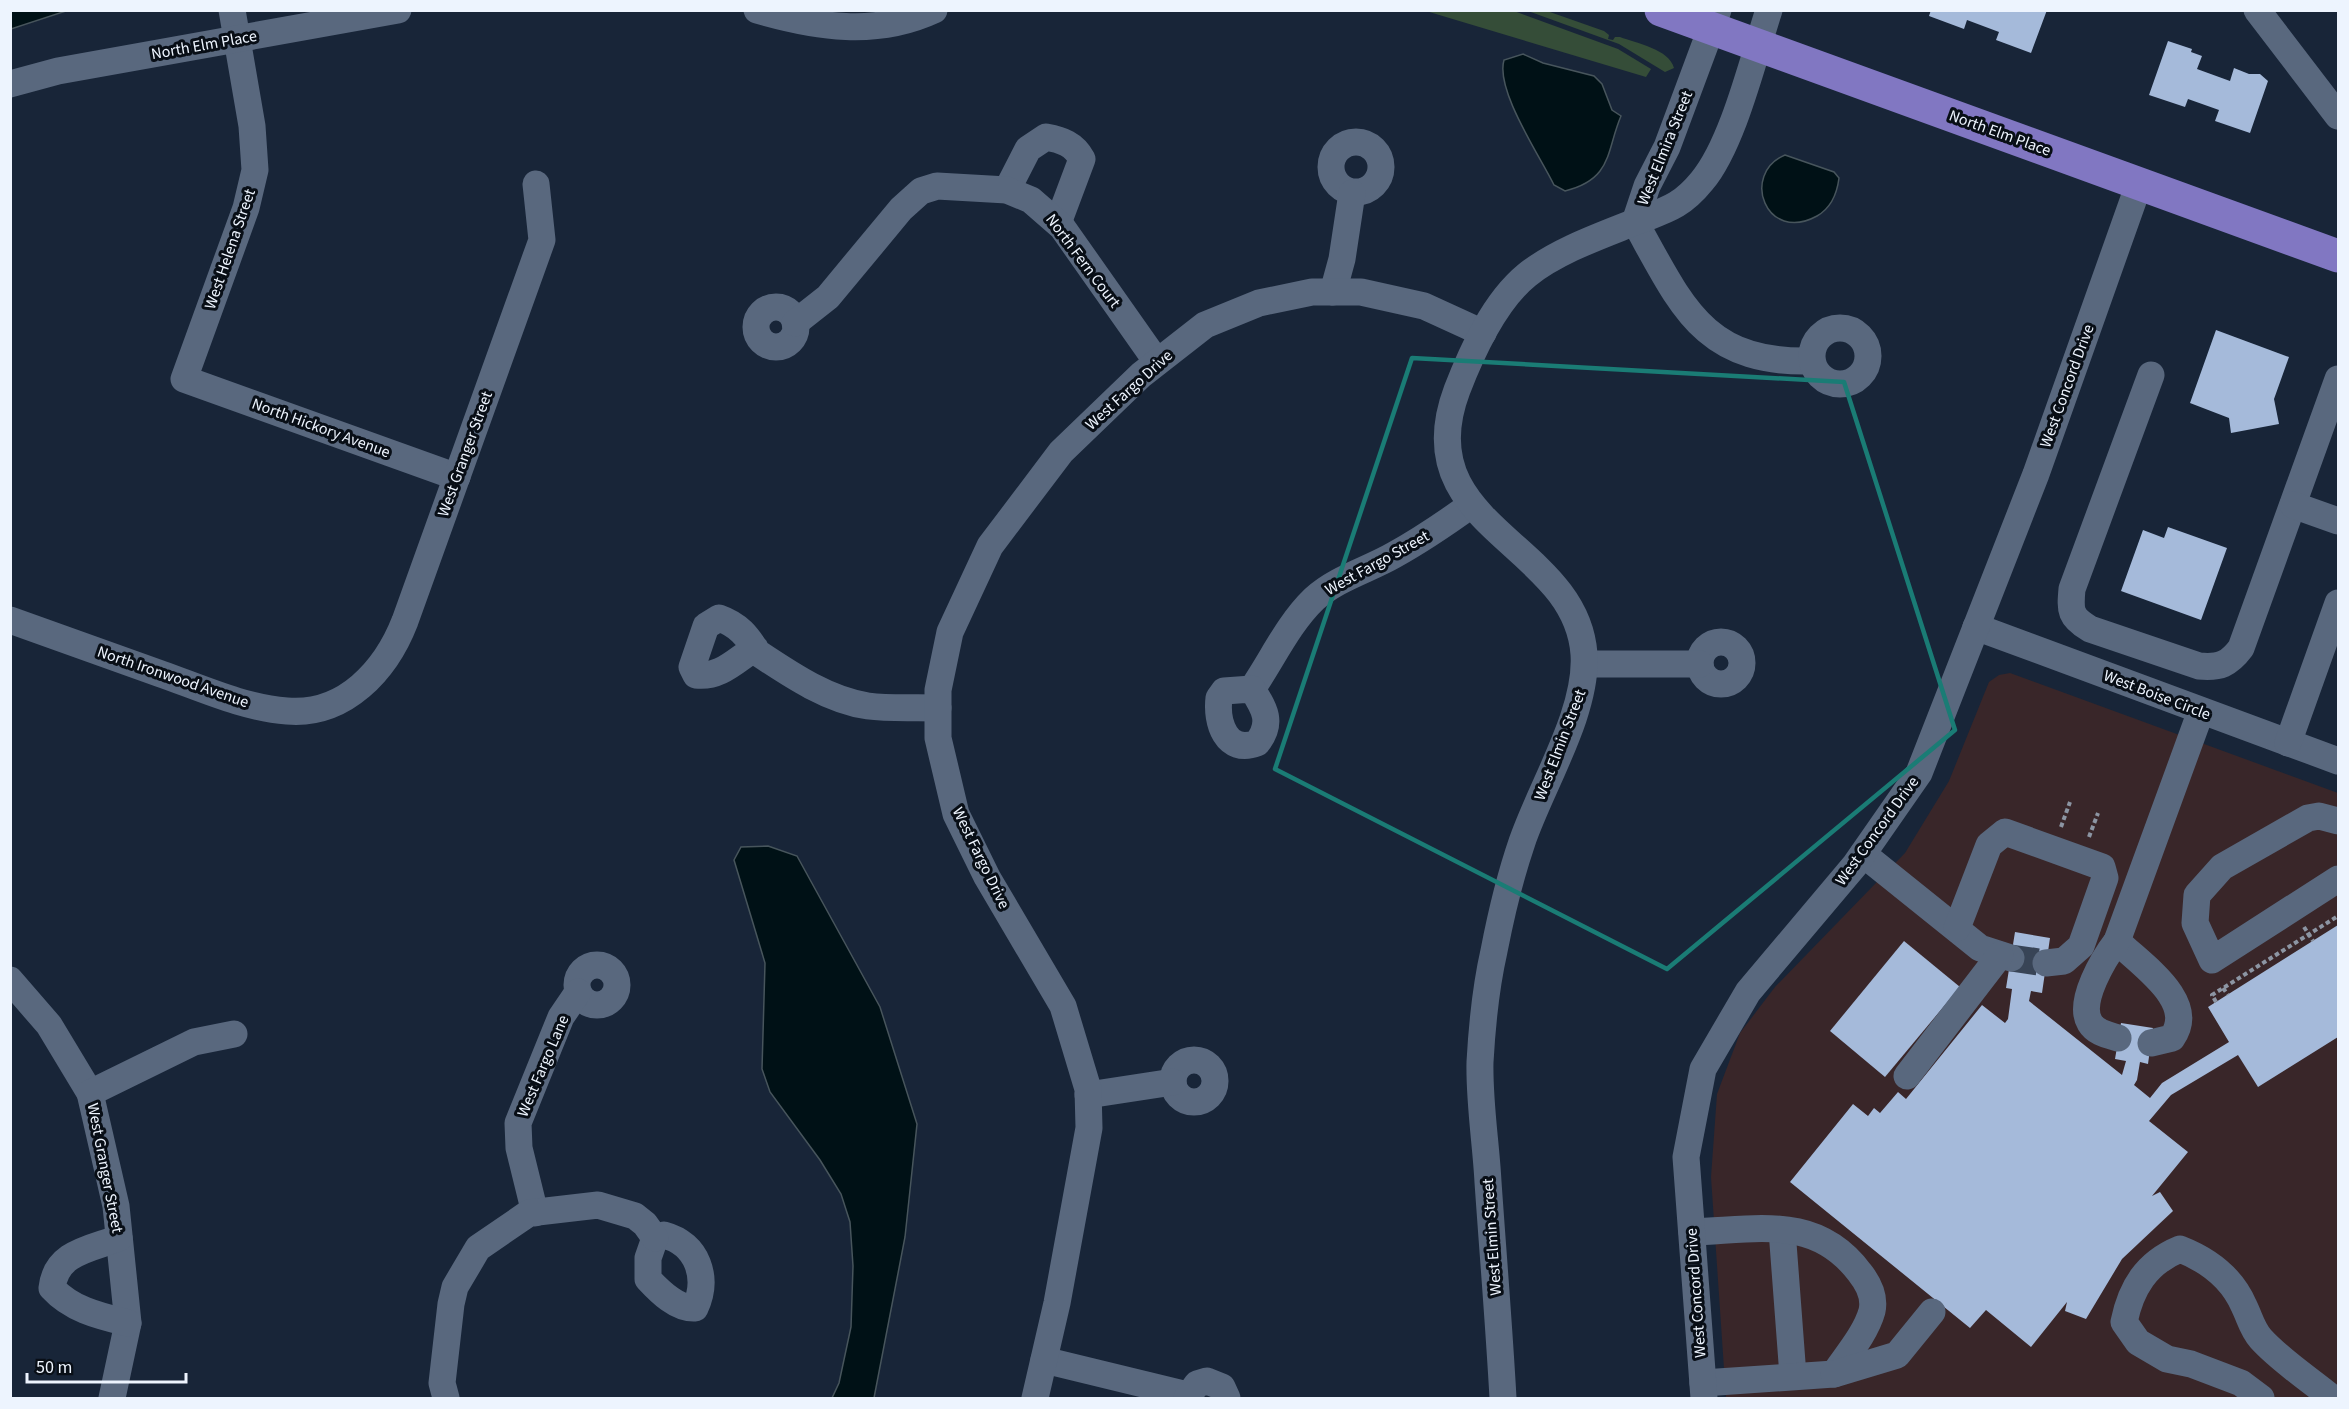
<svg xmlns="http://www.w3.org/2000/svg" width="2349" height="1409" font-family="'Source Sans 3',sans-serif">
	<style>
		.medical { fill: #392629 }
		.green { fill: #354d38 }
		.water { fill: #001116; stroke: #47555c; stroke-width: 1.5 }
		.building { fill: #a5bada }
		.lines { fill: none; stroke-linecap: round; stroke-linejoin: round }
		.minor-tunnel { stroke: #384456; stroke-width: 27; stroke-dasharray: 27 14; stroke-linecap: butt }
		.path { stroke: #8c95a3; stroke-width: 4; stroke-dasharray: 4.5 3; stroke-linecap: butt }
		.minor { stroke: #59687e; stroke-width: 27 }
		.major { stroke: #8177c2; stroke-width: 33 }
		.marked { fill: none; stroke: #1a7c75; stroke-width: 4.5; stroke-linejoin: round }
		.labels { text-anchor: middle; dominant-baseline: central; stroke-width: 6; stroke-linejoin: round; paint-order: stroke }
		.street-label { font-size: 16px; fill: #edf4fe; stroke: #080e16 }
	</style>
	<rect width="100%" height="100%" fill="#182538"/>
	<path class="medical" d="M2010,673L2338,793V1398H1726L1711,1177L1717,1094L1740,1033L1775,987L1905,853L1949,781L1989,682L1999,675Z"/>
	<g class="green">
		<path d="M1426,11H1514L1618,49L1651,69L1646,77Z"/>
		<path d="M1528,11H1547L1604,31L1609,35L1608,39L1613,40L1615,37H1620C1636,43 1669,49 1674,68L1665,72L1619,44Z"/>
	</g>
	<g class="water">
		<path d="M11,10H66V11L11,29Z"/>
		<path d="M1523,54L1543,63L1594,76L1602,84L1612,110L1621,116C1606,151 1613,179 1565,191L1554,185C1540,156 1495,90 1504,60Z"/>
		<path d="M1785,155L1834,172L1839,178C1837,194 1831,208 1817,216C1766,244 1740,174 1785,155Z"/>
		<path d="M768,846L797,856L880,1007L917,1124L905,1237L874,1398H832L839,1383L851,1327L853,1266L850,1222L841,1194L820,1160L770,1092L762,1069L765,963L734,860L741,847Z"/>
	</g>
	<g class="building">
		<path d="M1931,10H2047L2031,53L1996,40L1999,32L1967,20L1964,29L1929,16Z"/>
		<path d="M2168,41L2192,49L2191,52L2202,56L2197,69L2230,81L2234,68L2249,74H2260L2268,81L2250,133L2215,121L2219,110L2188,99L2185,107L2149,95Z"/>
		<path d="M2216,330L2289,357L2274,399L2279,424L2231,433L2229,418L2190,403Z"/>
		<path d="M2168,527L2227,548L2201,620L2121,591L2143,530L2164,538Z"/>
		<path d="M2338,925V1037L2258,1087L2238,1055L2171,1095L2149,1121L2188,1152L2152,1196L2160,1192L2173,1211L2122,1259L2086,1319L2065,1311L2067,1302L2031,1347L1986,1310L1970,1328L1790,1182L1853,1104L1868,1116L1874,1108L1880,1113L1898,1092L1906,1099L1982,1005L2005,1023L2008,1019L2012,989L2006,988L2015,932L2050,938L2042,993L2031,991L2029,1001L2122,1075L2126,1061L2115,1059L2121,1023L2153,1028L2148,1064L2140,1062L2137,1080L2134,1085L2150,1098L2162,1083L2229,1042L2208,1007Z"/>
		<path d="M1904,941L1960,987L1885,1077L1830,1031Z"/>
	</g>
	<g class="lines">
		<path class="minor-tunnel" d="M2011,958L2046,963"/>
		<g class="path">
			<path d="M2061,827L2070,802"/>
			<path d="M2089,837L2098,813"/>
			<path d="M2304,927L2313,941"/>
			<path d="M2223,988L2228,995"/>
			<path d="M2216,1002L2212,995L2338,916"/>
		</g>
		<g class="minor">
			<path d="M232,10L252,126L255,170L246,208L184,379L457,477"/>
			<path d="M757,10C816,27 876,37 934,10"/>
			<path d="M2257,10L2338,116"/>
			<path d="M10,84L58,71L398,10"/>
			<circle cx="1356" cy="167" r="25"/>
			<path d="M1007,190L1028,149L1046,137C1062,140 1074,144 1082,159L1058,223"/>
			<path d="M1635,222C1682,306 1703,364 1812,361"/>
			<path d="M1635,222L1647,186L1667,147L1718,10"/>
			<path d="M1333,292L1342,259L1352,193"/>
			<circle cx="776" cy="327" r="20"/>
			<path d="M795,323L828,297L901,209L921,191L937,186L1007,190L1031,200L1062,227L1157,362"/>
			<circle cx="1840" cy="356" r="28"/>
			<path d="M2151,375L2072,589C2070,611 2070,617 2090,629L2199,666C2220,668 2229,664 2241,648L2338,379"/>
			<path d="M2293,505L2338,521"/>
			<path d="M10,620C61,638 111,656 161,674C201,688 244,708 287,711C345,716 386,670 405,621L542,240L536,184"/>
			<path d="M1976,627L2338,761"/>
			<circle cx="1721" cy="663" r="21"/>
			<path d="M755,648C736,660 720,678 696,675L692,667L706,626L719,618C739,625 747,636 758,653C791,675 828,700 868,706C891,709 915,707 938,708"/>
			<path d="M1585,664H1700"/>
			<path d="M1252,689C1272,660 1288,624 1314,599C1337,578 1368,570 1394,555C1421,540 1446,523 1471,505"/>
			<path d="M1252,689C1265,709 1273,723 1257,743C1226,755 1216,722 1219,698L1224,691Z"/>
			<path d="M2288,743L2338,603"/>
			<path d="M2338,821L2319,816L2308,818L2222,867L2197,895L2195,923L2212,960L2338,879"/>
			<path d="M1863,854L1980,948L2011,958"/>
			<path d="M1957,928L1989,845L2005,832L2102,867L2105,878L2081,946L2064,961L2046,963"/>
			<path d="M2117,941C2141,965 2198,1001 2172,1038L2151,1043"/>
			<circle cx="597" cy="985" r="20"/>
			<path d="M10,980L49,1025L90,1093L116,1206L128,1323L112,1398"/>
			<path d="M2118,1038C2108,1035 2096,1033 2090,1023C2077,1002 2104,958 2117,941L2201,711"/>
			<circle cx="1194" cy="1081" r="21"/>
			<path d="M1907,1076L2000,955"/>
			<path d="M90,1093L194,1042L234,1034"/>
			<path d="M1088,1095L1173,1082"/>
			<path d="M535,1213L519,1148L518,1123L561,1017L578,992"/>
			<path d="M1782,1230L1793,1376"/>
			<path d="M1692,1232C1757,1230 1816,1214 1860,1273C1868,1283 1875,1297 1872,1311C1866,1333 1847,1355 1834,1374L1703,1383"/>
			<path d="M664,1235C698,1244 709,1278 695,1308C677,1309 660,1292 648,1279V1258L655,1238Z"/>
			<path d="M119,1238C90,1249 56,1252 52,1288C72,1310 100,1316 128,1323"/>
			<path d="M1044,1360L1188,1395"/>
			<path d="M1834,1374L1897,1355L1932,1312"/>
			<path d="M446,1398L442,1383L451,1304L455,1287L478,1248L529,1213L598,1205L635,1216L645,1224L655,1238"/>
			<path d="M1035,1398L1057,1303L1089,1128L1088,1089L1063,1006L987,877L956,814L938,738V690L950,632L990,546L1061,452L1141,375L1205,325L1259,303L1312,292H1361L1424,306L1483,333"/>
			<path d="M1187,1398L1197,1384L1207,1381L1222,1387L1227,1398"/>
			<path d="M1503,1398C1499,1326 1493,1254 1488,1182C1486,1143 1479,1102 1480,1062C1482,1026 1486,986 1494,951C1501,915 1510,877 1522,842C1541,786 1588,712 1584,654C1576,542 1405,528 1457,390C1472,351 1494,302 1527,275C1557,251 1600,236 1635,222C1665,210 1680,208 1702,181C1733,144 1753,59 1769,10"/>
			<path d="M1704,1398L1686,1157L1703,1069L1748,992L1855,865L1919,773L2036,474L2139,184"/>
			<path d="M2261,1398L2241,1383L2191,1364L2167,1359L2138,1342L2124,1322C2131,1288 2146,1263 2180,1249C2208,1260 2232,1278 2244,1306C2250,1318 2252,1329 2261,1339C2281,1361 2309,1379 2332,1398"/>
		</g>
		<path class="major" d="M1661,10L2338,256"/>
	</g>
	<path class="marked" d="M1412,358L1844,382L1955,730L1667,969L1275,769Z"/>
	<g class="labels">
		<g class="street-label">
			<text transform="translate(204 45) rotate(-10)">North Elm Place</text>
			<text transform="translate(2000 133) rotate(20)">North Elm Place</text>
			<text transform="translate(1665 148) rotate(-68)">West Elmira Street</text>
			<text transform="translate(230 249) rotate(-71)">West Helena Street</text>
			<text transform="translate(1083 261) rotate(53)">North Fern Court</text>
			<text transform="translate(2067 386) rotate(-70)">West Concord Drive</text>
			<text transform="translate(1129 390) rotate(-42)">West Fargo Drive</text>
			<text transform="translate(321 428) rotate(20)">North Hickory Avenue</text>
			<text transform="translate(465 454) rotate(-70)">West Granger Street</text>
			<text transform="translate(1377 563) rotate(-29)">West Fargo Street</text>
			<text transform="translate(173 677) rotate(19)">North Ironwood Avenue</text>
			<text transform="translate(2157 695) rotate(21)">West Boise Circle</text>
			<text transform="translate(1560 745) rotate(-69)">West Elmin Street</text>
			<text transform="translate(1877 831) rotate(-54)">West Concord Drive</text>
			<text transform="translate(981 858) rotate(64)">West Fargo Drive</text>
			<text transform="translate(543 1066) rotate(-67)">West Fargo Lane</text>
			<text transform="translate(105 1168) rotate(79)">West Granger Street</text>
			<text transform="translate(1492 1237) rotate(-94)">West Elmin Street</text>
			<text transform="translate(1696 1293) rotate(-94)">West Concord Drive</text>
		</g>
	</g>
	<rect width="2349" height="1409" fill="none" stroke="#edf4fe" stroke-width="24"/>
	<path d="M27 1373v9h159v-9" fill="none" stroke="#edf4fe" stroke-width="3"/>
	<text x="36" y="1373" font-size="18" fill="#edf4fe" stroke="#080e16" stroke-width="4.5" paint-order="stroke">50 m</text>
</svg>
